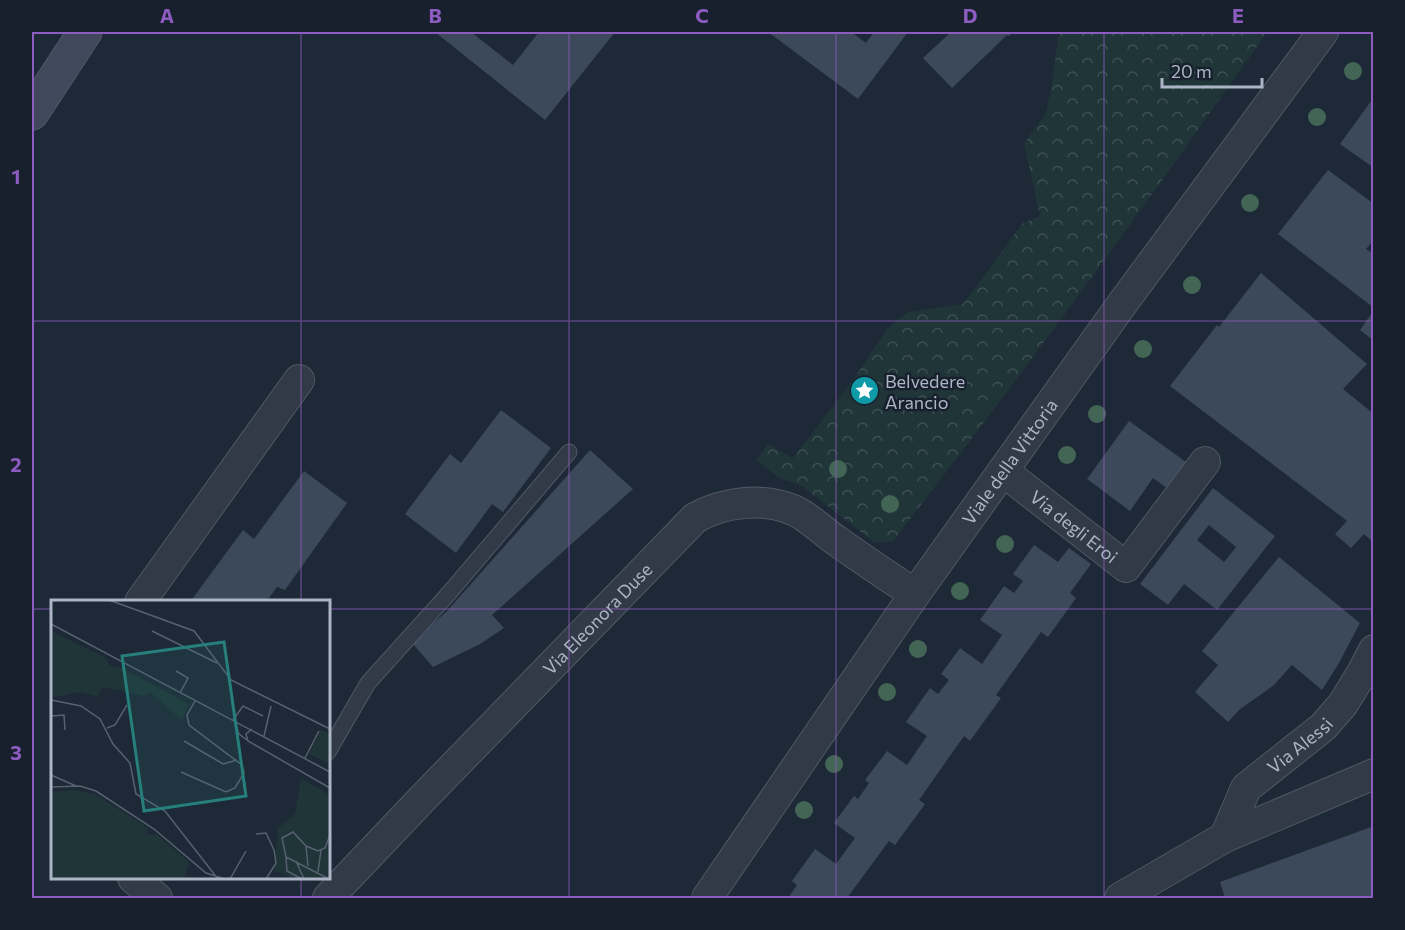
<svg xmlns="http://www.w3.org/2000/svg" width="1405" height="930" font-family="Commissioner,sans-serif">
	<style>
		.forest { fill: url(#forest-crowns) }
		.building { fill: #3c495a; fill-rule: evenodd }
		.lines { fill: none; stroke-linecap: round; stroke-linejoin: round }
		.service-casing { stroke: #4f5866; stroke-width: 17 }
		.minor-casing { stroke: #4f5866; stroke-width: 32 }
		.secondary-casing { stroke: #4f5866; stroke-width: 35 }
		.service { stroke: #323a47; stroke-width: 15 }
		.minor { stroke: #323a47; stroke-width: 30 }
		.secondary { stroke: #3f495b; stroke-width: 33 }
		.tree { fill: #436555 }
		.grid { fill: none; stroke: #8c5cc1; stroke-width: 1.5; stroke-opacity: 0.55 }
		.labels { text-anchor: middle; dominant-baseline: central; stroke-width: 5; stroke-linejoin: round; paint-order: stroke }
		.poi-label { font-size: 18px; fill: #abb5c5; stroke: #17202c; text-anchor: start }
		.street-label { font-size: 18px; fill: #abb5c5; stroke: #17202c }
		.inset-road { fill: none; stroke: #566170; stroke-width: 1.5 }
		.view { fill: #267f7b; fill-opacity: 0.15; stroke: #267f7b; stroke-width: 3 }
		.inset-edge { fill: none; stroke: #abb5c5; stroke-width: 3 }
		.neatline { fill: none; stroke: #8c5cc1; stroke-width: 2 }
		.grid-label { font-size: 20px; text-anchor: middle; font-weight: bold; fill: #8c5cc1 }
	</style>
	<defs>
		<pattern id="forest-crowns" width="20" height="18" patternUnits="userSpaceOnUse" patternTransform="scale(1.5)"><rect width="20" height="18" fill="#203538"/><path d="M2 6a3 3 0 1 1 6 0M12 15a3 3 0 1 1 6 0" fill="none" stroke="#3e5053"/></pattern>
	</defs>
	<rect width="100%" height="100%" fill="#1e2937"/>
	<path class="forest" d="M1059,32H1267C1146,205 1022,375 893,541L875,543L802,486L779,478L757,460L767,444L793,458L851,383L888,328L908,312L963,304L1022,224L1040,216L1024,144L1046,113L1051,89Z"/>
	<g class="building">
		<path d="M435,32H471L513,65L539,32H615L545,120Z"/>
		<path d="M768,32H851L866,43L874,32H908L858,99Z"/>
		<path d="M951,32H1013L1009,36L1007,35L952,88L923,58Z"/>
		<path d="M1374,97V168L1340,144Z"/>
		<path d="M1328,170L1374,204V240L1366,249L1374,254V308L1278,234Z"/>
		<path d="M1261,273L1367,364L1343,389L1374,414V543L1364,534L1351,548L1335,534L1347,521L1170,386L1217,325L1219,327Z"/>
		<path d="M1374,310V341L1360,330Z"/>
		<path d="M501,410L551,448L503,512L492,504L456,553L405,514L450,454L461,463Z"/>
		<path d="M1129,421L1193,467L1174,493L1153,478L1130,511L1087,479Z"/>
		<path d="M590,450L633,489L492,615L504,628L480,644L433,667L412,643L447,611Z"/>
		<path d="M304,471L347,503L285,590L277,587L266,602H190L243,530L254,539Z"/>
		<path d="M1213,488L1275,536L1217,610L1184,584L1168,605L1140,584ZM1209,525L1236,547L1224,562L1197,540Z"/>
		<path d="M1034,545L1058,562L1069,548L1091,564L1070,593L1076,598L1048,637L1041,632L996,695L1001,698L970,741L964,736L919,800L925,804L895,845L889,841L847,898H788L797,885L792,881L815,849L836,864L855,838L834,823L854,796L858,799L869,783L865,780L887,751L907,765L927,736L906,722L930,688L938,694L949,680L941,674L960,648L982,664L1002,635L980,620L1004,586L1014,593L1023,581L1013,574Z"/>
		<path d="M1279,557L1360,623L1339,663L1322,690L1292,665L1274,685L1239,710L1228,722L1195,692L1218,665L1202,651Z"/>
		<path d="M1374,826V898H1225L1220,882Z"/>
	</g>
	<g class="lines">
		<defs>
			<path id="service" d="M328,752L368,683L450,592L569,452"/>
			<g id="minor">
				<path id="s1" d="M1003,471L1126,567L1205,462"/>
				<path d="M140,602L299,380"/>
				<path id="s2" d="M1225,837L1246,788L1323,727L1343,704L1362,673L1374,650"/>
				<path d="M133,878L157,898"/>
				<path id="s3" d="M328,898L422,799L695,518C723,502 762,497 793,510C806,515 823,531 834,539C861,558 887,576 915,594"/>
				<path id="s4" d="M707,898L915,594L1122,304L1323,32"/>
				<path d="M1120,898L1225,837L1374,774"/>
			</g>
			<path id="secondary" d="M32,113L85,32"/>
		</defs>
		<use href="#service" class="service-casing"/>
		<use href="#minor" class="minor-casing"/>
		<use href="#secondary" class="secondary-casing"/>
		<use href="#service" class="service"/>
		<use href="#minor" class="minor"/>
		<use href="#secondary" class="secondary"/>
	</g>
	<g class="tree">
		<circle cx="1353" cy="71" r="9"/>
		<circle cx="1317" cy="117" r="9"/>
		<circle cx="1250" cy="203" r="9"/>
		<circle cx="1192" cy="285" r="9"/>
		<circle cx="1143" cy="349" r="9"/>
		<circle cx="1097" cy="414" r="9"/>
		<circle cx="1067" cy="455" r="9"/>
		<circle cx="838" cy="469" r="9"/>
		<circle cx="890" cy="504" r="9"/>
		<circle cx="1005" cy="544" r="9"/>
		<circle cx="960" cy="591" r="9"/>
		<circle cx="918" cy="649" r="9"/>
		<circle cx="887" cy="692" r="9"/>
		<circle cx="834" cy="764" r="9"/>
		<circle cx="804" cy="810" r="9"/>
	</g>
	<path class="grid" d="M301,32V602M569,32V898M836,32V898M1104,32V898M32,321H1374M32,609H52M328,609H1374M301,878V898"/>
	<defs>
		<symbol id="sight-disc" viewBox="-11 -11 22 22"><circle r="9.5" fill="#0f9aa8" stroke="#17202c"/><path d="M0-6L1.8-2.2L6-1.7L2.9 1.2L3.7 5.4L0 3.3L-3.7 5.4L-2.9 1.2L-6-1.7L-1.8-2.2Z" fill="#fff"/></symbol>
	</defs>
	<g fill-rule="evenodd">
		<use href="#sight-disc" x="848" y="374" width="33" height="33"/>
	</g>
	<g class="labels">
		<g class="poi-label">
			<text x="885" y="381">Belvedere<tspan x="885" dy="21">Arancio</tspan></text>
		</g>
		<g class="street-label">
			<text stroke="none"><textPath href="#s4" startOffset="531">Viale della Vittoria</textPath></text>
			<text stroke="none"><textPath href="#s1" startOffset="90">Via degli Eroi</textPath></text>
			<text stroke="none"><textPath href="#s3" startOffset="388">Via Eleonora Duse</textPath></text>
			<text stroke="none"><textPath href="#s2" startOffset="122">Via Alessi</textPath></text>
		</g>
	</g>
	<g transform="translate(51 600)">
		<rect width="279" height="279" fill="#1e2937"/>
		<path d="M0,31L55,58L59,66L69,67L138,104L131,120L100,93L93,96L51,87L47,97L29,92L0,98ZM270,130L279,134V164L258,154ZM250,178L279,195V279H241L223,270L227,228L244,214ZM22,190L44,194L96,227L97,235L105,234L138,262L133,279H0V192Z" fill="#203538"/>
		<path class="inset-road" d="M58,0L143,31L180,80L279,129M0,24L279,172M101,31L166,63M125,71L137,78L129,93M0,100L30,106L49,119L62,144L79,163L85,194L114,211L167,279M0,116L13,115L14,130M182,120L192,106L212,116M183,120L188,134L196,140M56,128L64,125L76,105M201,129L195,134L197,141L279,188M213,136L220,106M133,141L172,164L186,160M254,158L268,131M130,172L175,192L184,188L193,173L191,165L138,125L136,115L144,101M0,175L25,186M0,187L29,186L45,191L103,229L155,273L174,279M205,234L215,233L223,250L225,263L215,279M255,246L257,266M235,257L236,271L251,279M245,261L253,279M267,272L270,250M179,279L195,251M278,279L235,257L231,238L242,232L255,246L267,251L274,248L279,235"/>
		<path class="view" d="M173,42L195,196L93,211L71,56Z"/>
		<rect width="279" height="279" class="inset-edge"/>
	</g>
	<rect width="1405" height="930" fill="none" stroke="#17202c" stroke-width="66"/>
	<path d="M1162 78v9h100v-9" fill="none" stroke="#abb5c5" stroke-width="3"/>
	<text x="1171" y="78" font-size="18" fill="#abb5c5" stroke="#17202c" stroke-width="4.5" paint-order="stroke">20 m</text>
	<rect x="33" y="33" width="1339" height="864" class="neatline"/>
	<g class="grid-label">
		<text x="167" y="23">A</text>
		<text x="435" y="23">B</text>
		<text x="702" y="23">C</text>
		<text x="970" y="23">D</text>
		<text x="1238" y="23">E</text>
		<text x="16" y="184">1</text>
		<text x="16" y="472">2</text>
		<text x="16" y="760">3</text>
	</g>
</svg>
